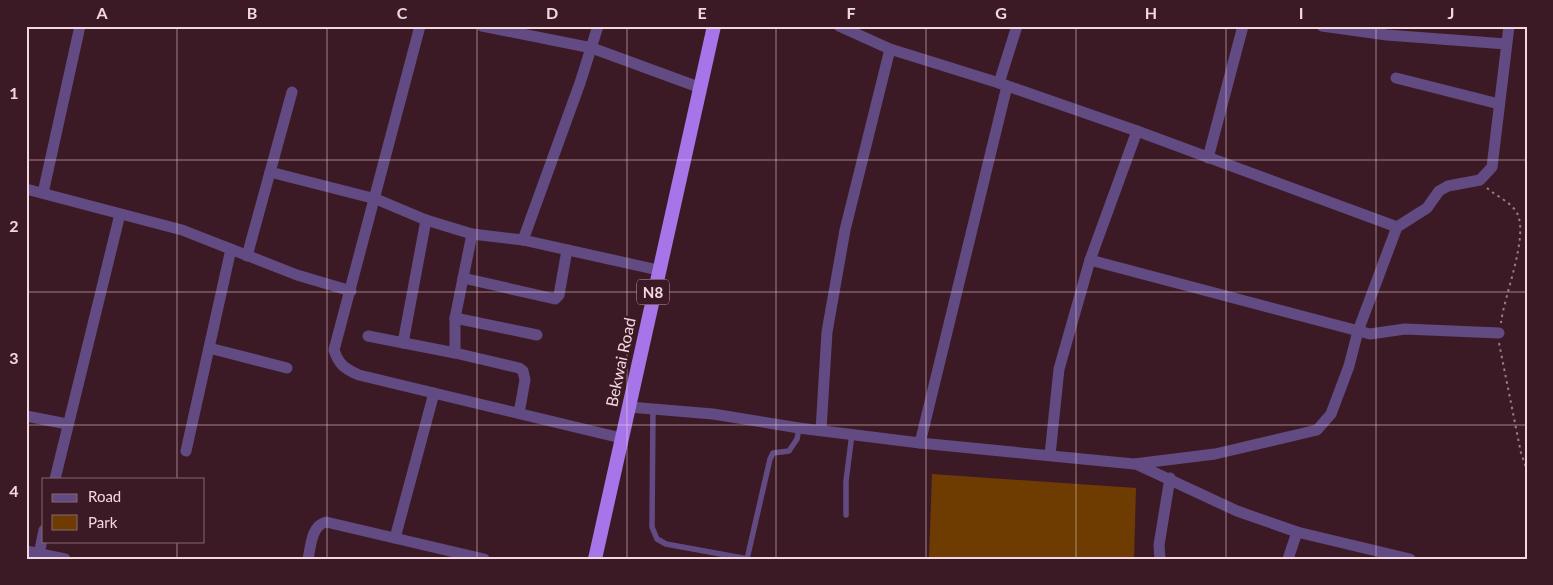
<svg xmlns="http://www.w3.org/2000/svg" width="1553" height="585" font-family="Lato,sans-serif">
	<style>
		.green { fill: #6e3c00 }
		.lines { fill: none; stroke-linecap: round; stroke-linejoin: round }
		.path { stroke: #997c84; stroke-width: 2; stroke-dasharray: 2.5 4; stroke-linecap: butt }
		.service { stroke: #624b83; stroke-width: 5.5 }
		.minor { stroke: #624b83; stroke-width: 11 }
		.trunk { stroke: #a676e8; stroke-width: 14 }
		.grid { fill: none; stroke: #f1d9df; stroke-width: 1; stroke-opacity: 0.55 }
		.labels { text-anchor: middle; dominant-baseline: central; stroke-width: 5; stroke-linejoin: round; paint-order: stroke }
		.shield { fill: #3c1a25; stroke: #bba0a7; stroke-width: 1 }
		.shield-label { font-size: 15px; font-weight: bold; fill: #f1d9df }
		.street-label { font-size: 16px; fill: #f1d9df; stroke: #3c1a25 }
		.neatline { fill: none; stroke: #f1d9df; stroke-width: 2 }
		.grid-label { font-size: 16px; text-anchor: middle; font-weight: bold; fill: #f1d9df }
	</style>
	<rect width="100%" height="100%" fill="#3c1a25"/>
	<path class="green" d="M932,474L1136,488L1134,559H929Z"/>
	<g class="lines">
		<g class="path">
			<path d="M1487,188C1496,196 1511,202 1517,213C1529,236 1504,296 1501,323"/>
			<path d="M1499,343L1521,453L1527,470"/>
		</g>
		<g class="service">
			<path d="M653,409L652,527L657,539L666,544L748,559"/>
			<path d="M846,515V481L852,434"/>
			<path d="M747,559L770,459L773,453L789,451L797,439L799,428"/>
		</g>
		<g class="minor">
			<path d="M420,26L334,350C339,365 345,369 359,375L621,438"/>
			<path d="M482,26L592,48L701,88"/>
			<path d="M839,26L890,49L999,83L1137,131L1397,227"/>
			<path d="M1322,26L1387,35L1506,44"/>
			<path d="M1396,78L1499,104"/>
			<path d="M999,83L1017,26"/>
			<path d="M1208,158L1243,26"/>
			<path d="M270,172L376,199L426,220L472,234L523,240L658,270"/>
			<path d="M26,189L182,230L297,275L351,291"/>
			<path d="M43,193L80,26"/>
			<path d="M472,234L455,318V353L519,368L523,371L525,380L519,413"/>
			<path d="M523,240L580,83L598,26"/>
			<path d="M247,256L292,92"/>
			<path d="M1090,260L1370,334L1405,329L1499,333"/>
			<path d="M463,278L555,299L559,295L567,250"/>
			<path d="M455,318L537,335"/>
			<path d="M368,336L455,353"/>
			<path d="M403,343L426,220"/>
			<path d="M209,348L287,368"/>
			<path d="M629,407L713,414L799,428L920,443L1134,464L1215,454L1317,430L1331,414L1349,366L1358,331L1397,227L1427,208L1439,191L1448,186L1480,180L1492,167L1509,26"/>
			<path d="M26,416L67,424"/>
			<path d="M821,430L827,332L845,230L890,49"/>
			<path d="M920,443L1007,86"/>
			<path d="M186,451L231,249"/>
			<path d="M1050,455L1059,369L1090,260L1137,131"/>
			<path d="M1136,464L1237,511L1297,532L1410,559"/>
			<path d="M55,479L120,214"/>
			<path d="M395,538L434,393"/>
			<path d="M26,551L65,559"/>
			<path d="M39,554L44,530"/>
			<path d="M308,559C311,546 311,526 326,522L484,559"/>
			<path d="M1160,559L1159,545L1170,478"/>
			<path d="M1288,559L1297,532"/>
		</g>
		<path class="trunk" d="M595,559L714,26"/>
	</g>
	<path class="grid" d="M177,26V479M327,26V559M477,26V559M627,26V559M776,26V559M926,26V559M1076,26V559M1226,26V559M1376,26V559M26,160H1527M26,292H1527M26,425H1527M177,541V559"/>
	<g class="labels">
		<rect class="shield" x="637" y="279.5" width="32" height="25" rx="4"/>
		<g class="shield-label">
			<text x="653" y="292">N8</text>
		</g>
		<g class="street-label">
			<text transform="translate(620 362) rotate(-78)">Bekwai Road</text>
		</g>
	</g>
	<rect width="1553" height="585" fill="none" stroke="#3c1a25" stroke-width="55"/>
	<rect x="42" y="478" width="162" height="65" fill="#3c1a25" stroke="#84666f"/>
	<rect x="52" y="494" width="25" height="8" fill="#624b83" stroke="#84666f"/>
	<text x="88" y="502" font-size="15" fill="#f1d9df">Road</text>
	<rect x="52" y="515" width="25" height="15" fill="#6e3c00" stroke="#84666f"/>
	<text x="88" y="528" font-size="15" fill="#f1d9df">Park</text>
	<rect x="28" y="28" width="1498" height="530" class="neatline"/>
	<g class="grid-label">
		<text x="102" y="19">A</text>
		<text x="252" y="19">B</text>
		<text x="402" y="19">C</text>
		<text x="552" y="19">D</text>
		<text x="702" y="19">E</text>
		<text x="851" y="19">F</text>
		<text x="1001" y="19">G</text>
		<text x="1151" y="19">H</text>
		<text x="1301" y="19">I</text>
		<text x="1451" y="19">J</text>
		<text x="14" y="99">1</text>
		<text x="14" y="232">2</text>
		<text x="14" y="364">3</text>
		<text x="14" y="497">4</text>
	</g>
</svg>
